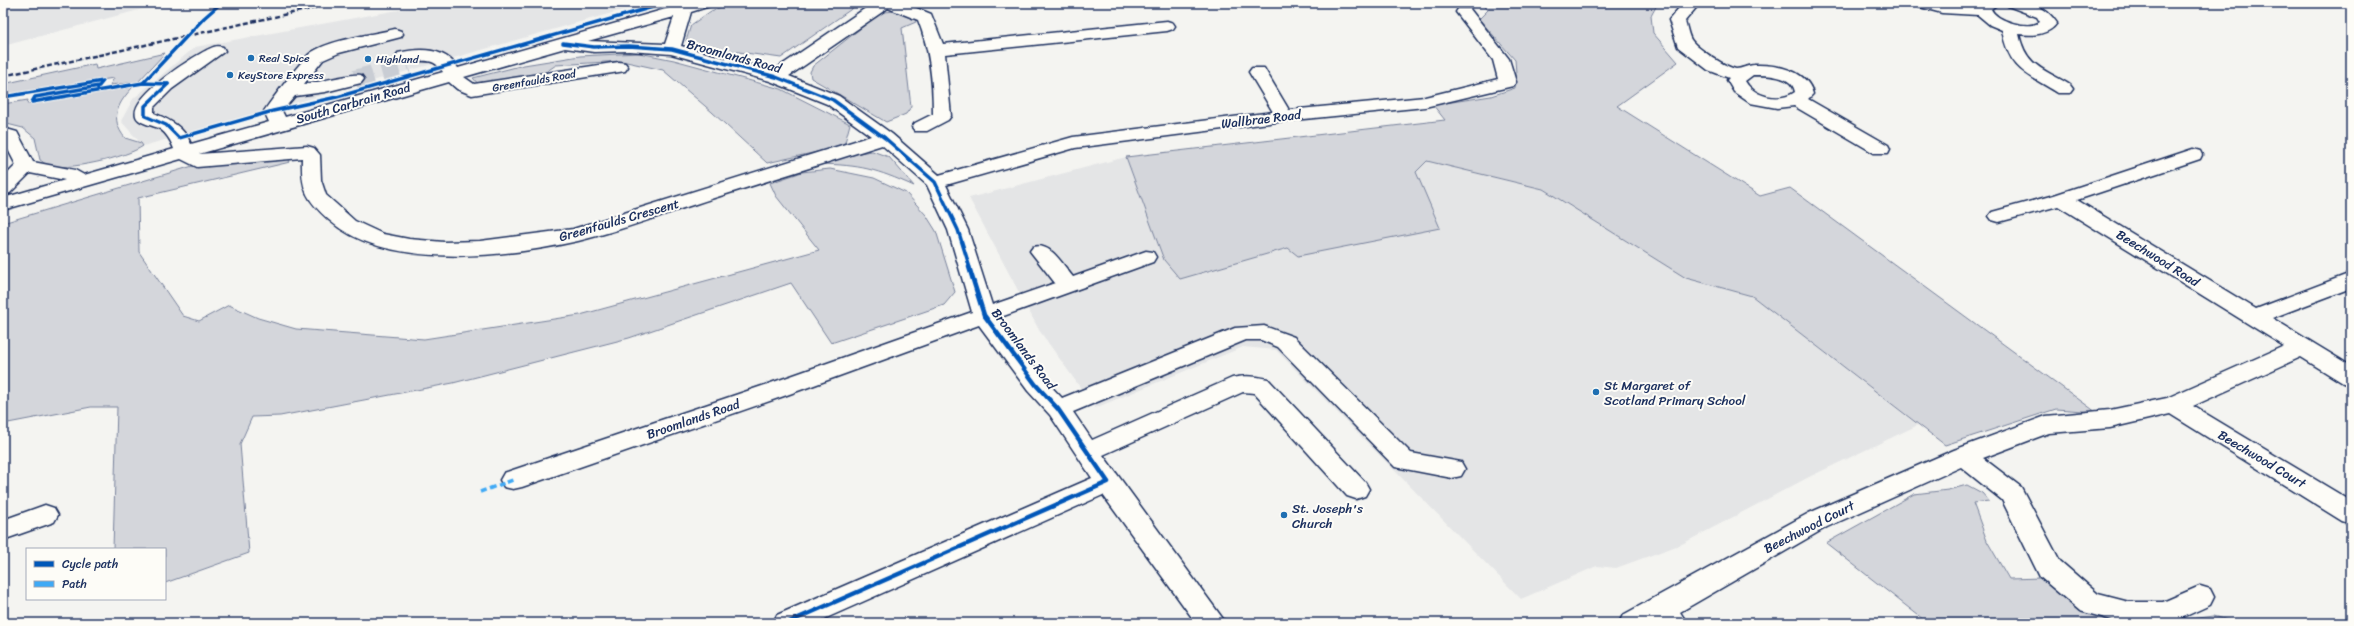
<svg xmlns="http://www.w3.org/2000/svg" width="2354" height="626" font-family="Sriracha,sans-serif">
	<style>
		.built { fill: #e4e5e6 }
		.green { fill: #d4d6db; stroke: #78829c }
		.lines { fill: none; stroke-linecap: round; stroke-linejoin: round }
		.minor-tunnel { stroke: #c9cdd4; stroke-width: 18; stroke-dasharray: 18 9; stroke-linecap: butt }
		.minor-casing { stroke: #1b2f5e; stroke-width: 3 }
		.minor { fill: #fdfcf7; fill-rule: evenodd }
		.rail { stroke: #1b2f5e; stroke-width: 2.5; stroke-dasharray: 5 2.5; stroke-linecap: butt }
		.quiet { stroke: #3fa9f5; stroke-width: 3.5; stroke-dasharray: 6 3.5; stroke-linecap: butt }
		.cycleway-far1-casing { stroke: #fdfcf7; stroke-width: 5.5 }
		.cycleway-casing { stroke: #fdfcf7; stroke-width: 7 }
		.cycleway-far1 { stroke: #0057b8; stroke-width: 3.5 }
		.cycleway { stroke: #0057b8; stroke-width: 4.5 }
		.poi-dot { fill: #1f6fb2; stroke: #fdfcf7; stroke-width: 1.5 }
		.labels { text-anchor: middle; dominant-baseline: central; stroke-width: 4; stroke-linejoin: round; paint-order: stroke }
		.far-poi-label { font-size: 11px; fill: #1b2f5e; stroke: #fdfcf7; text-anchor: start }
		.far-street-label { font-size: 11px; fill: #1b2f5e; stroke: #fdfcf7 }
		.street-label { font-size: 13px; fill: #1b2f5e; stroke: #fdfcf7 }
		.poi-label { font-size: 13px; fill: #1b2f5e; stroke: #fdfcf7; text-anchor: start }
	</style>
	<rect width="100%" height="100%" fill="#f4f4f1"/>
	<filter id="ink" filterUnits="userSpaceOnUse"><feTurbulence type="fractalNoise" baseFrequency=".025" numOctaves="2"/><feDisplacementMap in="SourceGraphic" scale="8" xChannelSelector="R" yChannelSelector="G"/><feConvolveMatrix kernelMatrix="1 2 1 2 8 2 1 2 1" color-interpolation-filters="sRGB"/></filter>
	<g filter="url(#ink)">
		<g class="built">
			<path d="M3,3H165L3,46Z"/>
			<path d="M437,3H647L143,146L121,121L133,99L195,47Z"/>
			<path d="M1126,157L1164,260L1180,279L1288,248L1440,228L1415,172L1427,161L1543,189L1686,278L1752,296L1918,425L1809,477L1682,544L1616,568L1597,566L1521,599L1276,350L1243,347L1095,408L1039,330L969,198Z"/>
		</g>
		<g class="green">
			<path d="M732,3H860L781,58L696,46L686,41L691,25L711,11Z"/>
			<path d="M1481,3H1658L1651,16L1653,33L1678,62L1617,106L1760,196L1790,188L2096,412L2056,409L1945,445L1752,296L1686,278L1543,189L1427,161L1416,172L1440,228L1298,256L1288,248L1180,279L1164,260L1126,157L1445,120L1433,105L1491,96L1515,88L1516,73L1515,60L1479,19L1488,10Z"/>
			<path d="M896,11L915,19L916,22L902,28L911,107L906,114L886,122L811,78L810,72L813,66L875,17L884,12Z"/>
			<path d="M165,53L138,82L110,85L114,78L3,95V84L95,64L96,69Z"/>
			<path d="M639,53L674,60L781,89L850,124L844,146L767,163L712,112L663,70L622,61L556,65L540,76L479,85L473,78L524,65L580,56Z"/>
			<path d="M133,87C118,103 109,118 125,138L141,143L143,146C128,157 65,172 47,165C45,164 42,161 40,160L35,138L23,128L3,123V104L28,100L27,104Z"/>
			<path d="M872,151L889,157L914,186C876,169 861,165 819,164L846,155Z"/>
			<path d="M288,158L290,162L138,198L139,252L183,316L199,321L229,305L258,318L296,329L424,339L580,315L819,250L776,196L770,183L802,172L830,169L874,178L906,193L926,215L936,231L955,292L944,305L831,343L791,283L629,338L453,383L280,416L252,417L240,444L249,553L165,583V549H113L117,407H91L3,424V223L196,165Z"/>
			<path d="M1967,485L1982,493L1989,501L1973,503L1987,541L2009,579L2041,578L2079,608L2114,623H1928L1826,543L1914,494L1948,490Z"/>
			<path d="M2214,616L2238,623H2181L2191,619Z"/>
		</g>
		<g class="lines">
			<path class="minor-tunnel" d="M355,79L408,64"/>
			<defs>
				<g id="minor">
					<path d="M687,3H712L710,6L691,12L681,46L773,71L873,3H904L931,14L943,44L1167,21L1173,23L1175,26L1173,29L1167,31L945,54L951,116L948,120L927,131H915L912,127L915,123L933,114C933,81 930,50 918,20L888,8L789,76L839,96L892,134L939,175L1073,137L1273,112L1249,72L1252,68H1264L1289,110L1425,97L1498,79L1493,60L1456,12L1458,9H1470L1509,59L1516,82L1513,86L1425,107L1284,121L1075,148L946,185L968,230L992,305L1055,283L1030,251L1033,247C1051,242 1062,264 1073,277L1146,251L1153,252L1156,257L1153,262L998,318L1044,379L1062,398L1235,328L1264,326L1294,337L1411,453L1461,462L1465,469L1461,476L1452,478L1395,467L1278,347L1261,340H1246L1073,412L1092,440L1232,378C1244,375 1256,376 1268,379L1365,482L1369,489L1365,496L1356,499L1347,496L1254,393L1243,392L1103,455L1226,623H1196L1103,495L815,623H773L777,615L1092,478L1050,415L1028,391L979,325L784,396L522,487L513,489L504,487L500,480L504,473L768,384L972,312L948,230L927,185L882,145C826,163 770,180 714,198C669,212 624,230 578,241C508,257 386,271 329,220C306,199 301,190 302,158L197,167L181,159L3,210V198L65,180L30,173L10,193L3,195V178L16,165L3,140V128L17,132L33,162L75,170L84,175L174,149C171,141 167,134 160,129C154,125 138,124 136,116C130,96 195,55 211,48C215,46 219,46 223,47L225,51L172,89L154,107V113C170,120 184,127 191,144L269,122L264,111C271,101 303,57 312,52C333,39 371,35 395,29L401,31L403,34L401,37L339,53L323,60L304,84C318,83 351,73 361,75L364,79L361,83L325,92L295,96L282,111L285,117L443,72C431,53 416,65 398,61L396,57L398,53C420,48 444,47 458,68ZM674,17L665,44L588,41ZM565,48L594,52L629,51L671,54L770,81L827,104L871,136L573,229L480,241L444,242L409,239L383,234L355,221L326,195L321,180L320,155L314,148L307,146L199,154L449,82L457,89L472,95L619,72L625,71L628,67L625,63L619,62L474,84L464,77Z"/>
					<path d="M1683,3H1700L1685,21C1687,26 1688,36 1692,41C1698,49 1727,68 1736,69C1741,69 1749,65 1754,65C1776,64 1808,70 1813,94L1808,99L1888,145L1890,149L1888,153H1874L1794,106L1777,108L1750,103L1734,92L1727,80L1729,78L1708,70L1678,47L1669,20ZM1753,75C1767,75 1792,75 1795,92C1780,103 1754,97 1745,81Z"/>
					<path d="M1914,3L1977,6L1980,3H1999L1991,9C1997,22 2029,30 2040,22L2037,17L2008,6L2006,3C2029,3 2043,3 2057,23C2049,35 2032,36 2019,34C2026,67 2044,69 2070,85L2073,89L2070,93H2058C2026,73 2009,70 2002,30L1990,25L1978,15L1942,13L1916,6Z"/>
					<path d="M2193,149L2200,151L2202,155L2200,159L2077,200L2256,309L2351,273V288L2272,318L2351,366V385L2343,383L2301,357L2193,406L2351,501V524L2342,521L2170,414L2110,428L2049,433L1983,458L2021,487L2060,561L2098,594L2129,602H2163L2200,586L2210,589L2214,597L2210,605L2175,621L2169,623H2123L2080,611L2040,577L2002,500L1961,467L1827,527L1680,612L1687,623H1619L1623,615L1809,513L1954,450L2046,416L2110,410L2167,398L2284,346L2058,206L1999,222L1992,220L1989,216L1992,212L2054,195Z"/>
					<path d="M45,505L54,508L58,515L54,522L3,540V520Z"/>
				</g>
			</defs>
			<use href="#minor" class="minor-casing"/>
			<use href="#minor" class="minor"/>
			<path class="rail" d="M3,76L338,3"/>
			<path class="quiet" d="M480,492L513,480"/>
			<defs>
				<g id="cycleway-far1">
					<path d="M563,43L594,47L629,46L672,49L776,77L833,100L885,138L935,182L958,230L970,268"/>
					<path d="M143,83L204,18L221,3"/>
					<path d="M168,84L145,106V116L166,125L179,138L273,111L337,97L667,3"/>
					<path d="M3,97L103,81L99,86L35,97L32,102L143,83L168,84"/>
				</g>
				<path id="cycleway" d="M787,623L1108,482L1058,409L1036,385L984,315L969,267"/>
			</defs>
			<use href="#cycleway-far1" class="cycleway-far1-casing"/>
			<use href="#cycleway" class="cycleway-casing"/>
			<use href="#cycleway-far1" class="cycleway-far1"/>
			<use href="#cycleway" class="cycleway"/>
		</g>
	</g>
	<g class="poi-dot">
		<circle cx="251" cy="58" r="4"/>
		<circle cx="368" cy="59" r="4"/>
		<circle cx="230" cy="75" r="4"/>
		<circle cx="1596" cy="392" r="4"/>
		<circle cx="1284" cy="515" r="4"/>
	</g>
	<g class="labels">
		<g class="far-poi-label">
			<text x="259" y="58">Real Spice</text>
			<text x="376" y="59">Highland</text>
			<text x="238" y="75">KeyStore Express</text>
		</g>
		<g class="far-street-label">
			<text transform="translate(534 81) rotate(-10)">Greenfaulds Road</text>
		</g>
		<g class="street-label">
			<text transform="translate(734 56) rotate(15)">Broomlands Road</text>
			<text transform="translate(353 103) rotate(-16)">South Carbrain Road</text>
			<text transform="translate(1261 119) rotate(-7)">Wallbrae Road</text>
			<text transform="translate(619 220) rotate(-16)">Greenfaulds Crescent</text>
			<text transform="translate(2158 258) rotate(32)">Beechwood Road</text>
			<text transform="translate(1024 349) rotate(53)">Broomlands Road</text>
			<text transform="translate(693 419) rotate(-19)">Broomlands Road</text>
			<text transform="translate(2262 459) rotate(31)">Beechwood Court</text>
			<text transform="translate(1809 527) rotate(-27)">Beechwood Court</text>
		</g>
		<g class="poi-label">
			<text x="1604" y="385">St Margaret of<tspan x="1604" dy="15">Scotland Primary School</tspan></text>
			<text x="1292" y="508">St. Joseph's<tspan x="1292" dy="15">Church</tspan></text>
		</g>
	</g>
	<rect width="2354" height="626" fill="none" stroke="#fdfcf7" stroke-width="16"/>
	<rect x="8" y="8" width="2338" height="610" fill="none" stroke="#1b2f5e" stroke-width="1.5" filter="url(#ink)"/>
	<rect x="26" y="548" width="140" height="52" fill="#fdfcf7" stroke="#a3aaba"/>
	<rect x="34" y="561" width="20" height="6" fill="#0057b8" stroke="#a3aaba"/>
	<text x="62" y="568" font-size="12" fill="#1b2f5e">Cycle path</text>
	<rect x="34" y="581" width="20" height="6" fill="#3fa9f5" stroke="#a3aaba"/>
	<text x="62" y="588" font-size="12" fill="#1b2f5e">Path</text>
</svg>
